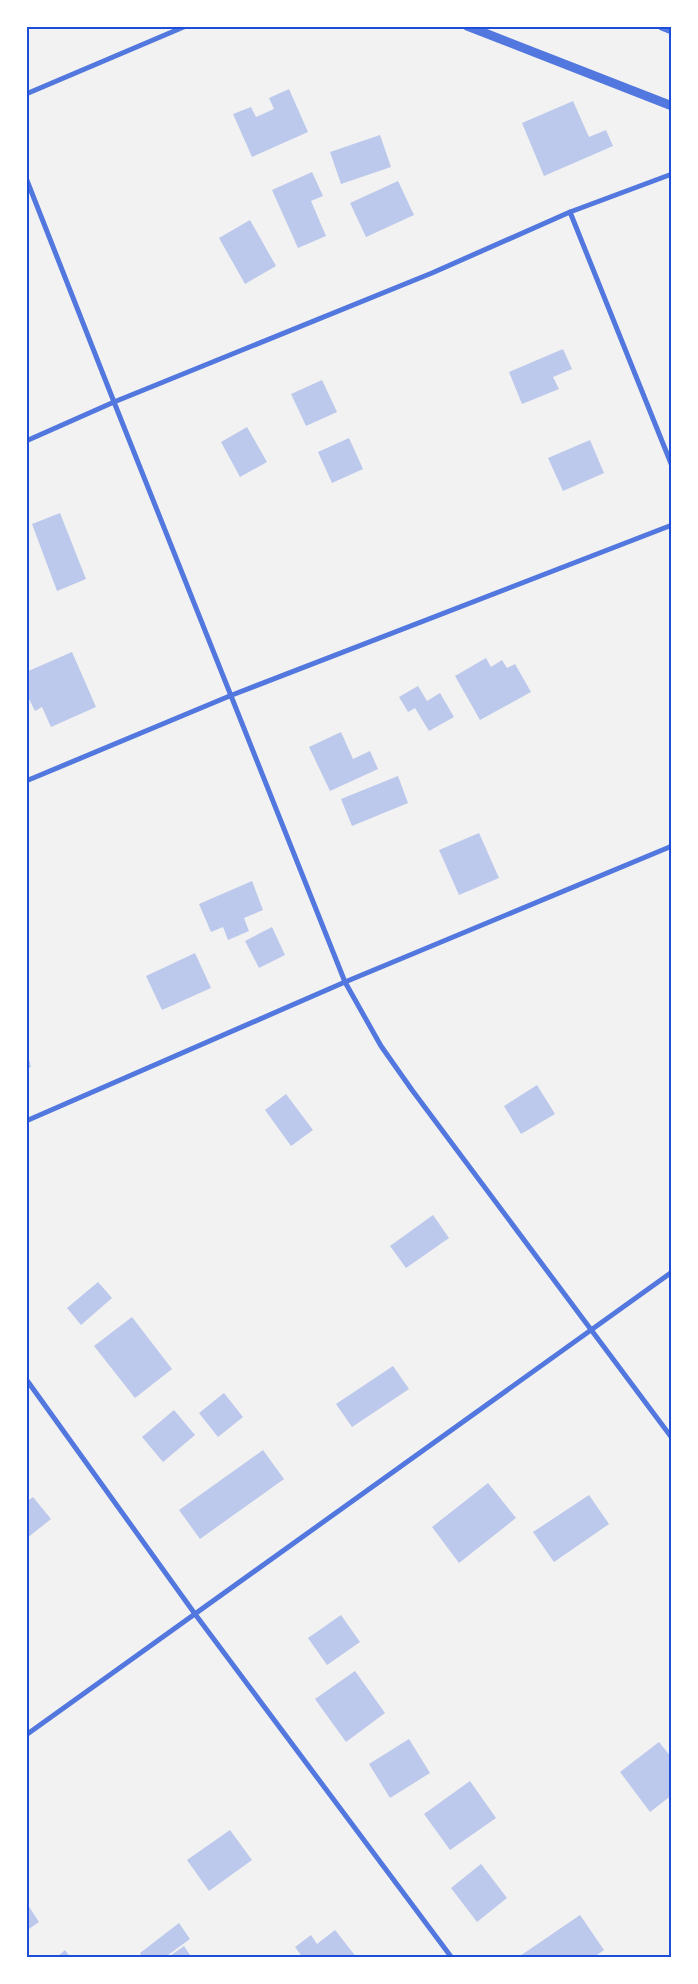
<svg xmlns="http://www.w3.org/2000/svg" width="698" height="1984" font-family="Manrope,sans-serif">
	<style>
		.building { fill: #bdc9ec }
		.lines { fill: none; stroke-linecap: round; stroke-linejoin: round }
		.minor { stroke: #5277de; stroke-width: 5 }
		.tertiary { stroke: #5277de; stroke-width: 9 }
		.neatline { fill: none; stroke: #1d4ed8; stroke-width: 2 }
	</style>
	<rect width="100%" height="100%" fill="#f2f2f2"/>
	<g class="building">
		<path d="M289,89L308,132L252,157L233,114L251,107L256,117L274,109L269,98Z"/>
		<path d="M573,101L589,137L606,130L613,146L544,176L522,123Z"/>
		<path d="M380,135L391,167L341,184L330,152Z"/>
		<path d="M312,172L323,196L311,201L326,236L298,248L272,190Z"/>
		<path d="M398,181L414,215L366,237L350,203Z"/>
		<path d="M250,220L276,266L245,284L219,238Z"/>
		<path d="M563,349L572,369L553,377L559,389L522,404L509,372Z"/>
		<path d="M322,380L337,412L306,426L291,394Z"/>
		<path d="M247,427L267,462L240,477L221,442Z"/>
		<path d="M349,438L363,469L332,483L318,452Z"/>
		<path d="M590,440L604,473L563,491L548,458Z"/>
		<path d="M60,513L86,579L57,591L32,524Z"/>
		<path d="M72,652L96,707L51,727L42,707L35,711L26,693V672Z"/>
		<path d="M486,658L491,667L502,660L507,668L515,664L531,692L480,720L455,676Z"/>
		<path d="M418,686L427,701L440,693L454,717L429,731L415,708L408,712L399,697Z"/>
		<path d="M341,732L353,759L370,751L378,769L330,791L309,747Z"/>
		<path d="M398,776L408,803L352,826L341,799Z"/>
		<path d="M479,833L499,878L459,895L439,850Z"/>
		<path d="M252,881L263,910L244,918L249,931L228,940L223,927L211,932L199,904Z"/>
		<path d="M272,927L285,955L259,968L245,941Z"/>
		<path d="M195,953L211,988L162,1010L146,976Z"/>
		<path d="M27,1052L31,1067L26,1069V1053Z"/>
		<path d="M537,1085L555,1114L521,1134L504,1106Z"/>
		<path d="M286,1094L313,1130L291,1146L265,1110Z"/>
		<path d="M433,1215L449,1238L406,1268L390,1246Z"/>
		<path d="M98,1282L112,1298L81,1325L67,1308Z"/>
		<path d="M132,1317L172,1369L135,1398L94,1346Z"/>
		<path d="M393,1366L409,1389L352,1427L336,1404Z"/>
		<path d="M224,1393L243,1417L218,1437L199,1413Z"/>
		<path d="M174,1410L195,1435L163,1462L142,1437Z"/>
		<path d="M263,1450L284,1479L200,1539L179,1510Z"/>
		<path d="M488,1483L516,1518L459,1563L432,1527Z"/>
		<path d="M589,1495L609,1524L554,1562L533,1532Z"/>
		<path d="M33,1497L51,1519L26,1539V1502Z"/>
		<path d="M341,1615L360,1642L327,1665L308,1638Z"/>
		<path d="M355,1671L385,1713L346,1742L315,1699Z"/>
		<path d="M409,1739L430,1773L390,1798L369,1764Z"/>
		<path d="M659,1742L672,1758V1795L650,1812L620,1772Z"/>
		<path d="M470,1781L496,1818L450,1850L424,1814Z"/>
		<path d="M230,1830L252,1860L209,1891L187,1860Z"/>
		<path d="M481,1864L507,1898L477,1922L451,1888Z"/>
		<path d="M26,1902L39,1922L26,1931Z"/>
		<path d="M580,1915L604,1950L593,1958H517Z"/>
		<path d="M179,1923L190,1939L164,1958H143L140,1953Z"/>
		<path d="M335,1930L357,1958H303L295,1947L311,1935L317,1944Z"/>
		<path d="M184,1946L192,1958H167Z"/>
		<path d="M65,1950L71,1958H56Z"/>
	</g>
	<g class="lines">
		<g class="minor">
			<path d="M26,94L186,26"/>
			<path d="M26,178L114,402L345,982L381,1046L412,1090L672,1438"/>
			<path d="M570,212L672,466"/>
			<path d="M26,441L114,402L432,273L570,212L672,174"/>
			<path d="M26,781L232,695L672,525"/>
			<path d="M26,1121L345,982L672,846"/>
			<path d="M26,1379L195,1614L452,1958"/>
			<path d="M26,1735L672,1272"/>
		</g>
		<g class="tertiary">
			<path d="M467,26L672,106"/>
			<path d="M662,26L672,30"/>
		</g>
	</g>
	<rect width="698" height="1984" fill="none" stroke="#ffffff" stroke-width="55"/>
	<rect x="28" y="28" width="642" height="1928" class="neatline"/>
</svg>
